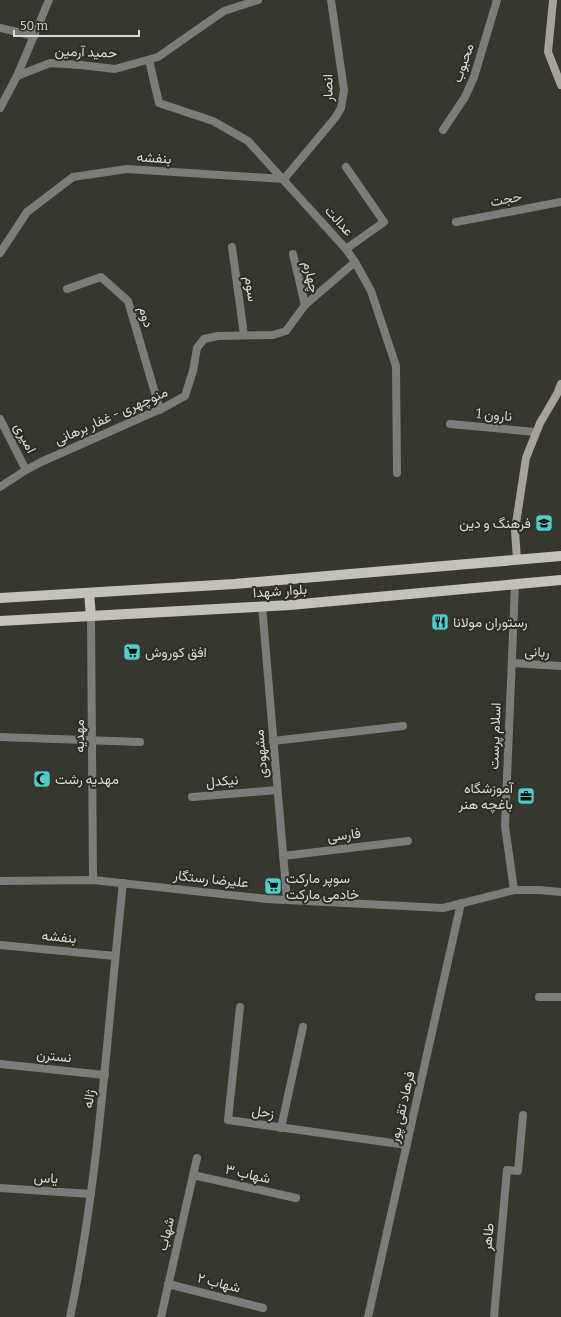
<svg xmlns="http://www.w3.org/2000/svg" width="561" height="1317" font-family="Bitter,Vazirmatn,serif">
	<style>
		.lines { fill: none; stroke-linecap: round; stroke-linejoin: round }
		.minor { stroke: #7e7c78; stroke-width: 8 }
		.secondary { stroke: #a7a39c; stroke-width: 8 }
		.primary { stroke: #c6c1b8; stroke-width: 10 }
		.labels { text-anchor: middle; dominant-baseline: central; stroke-width: 4; stroke-linejoin: round; paint-order: stroke }
		.street-label { font-size: 14px; fill: #dbdbd5; stroke: #2d2d24 }
		.poi-label { font-size: 14px; fill: #dbdbd5; stroke: #2d2d24; text-anchor: start }
	</style>
	<rect width="100%" height="100%" fill="#37372e"/>
	<g class="lines">
		<g class="minor">
			<path d="M0,28L34,36"/>
			<path d="M149,60L159,103L213,121L248,141L346,249L355,262L371,291L396,366L397,473"/>
			<path d="M17,76L50,63L81,65L115,69L158,57L224,11L258,0"/>
			<path d="M0,108L17,76L49,0"/>
			<path d="M443,130L465,97L474,77L497,0"/>
			<path d="M346,167L384,222L346,249"/>
			<path d="M456,222L561,202"/>
			<path d="M232,247L244,335"/>
			<path d="M0,253L27,212L73,177L127,169L284,179L335,118L341,108L344,90L331,0"/>
			<path d="M293,254L305,305"/>
			<path d="M67,289L101,277L128,301L160,410"/>
			<path d="M0,419L26,470"/>
			<path d="M450,424L536,432"/>
			<path d="M0,487L26,470L41,462L165,407L185,396L193,371L197,348L204,339L218,336L273,335L286,331L305,305L355,262"/>
			<path d="M262,606L287,900"/>
			<path d="M91,616L93,880"/>
			<path d="M512,663L561,666"/>
			<path d="M0,737L140,742"/>
			<path d="M273,741L403,726"/>
			<path d="M192,797L277,790"/>
			<path d="M283,856L408,841"/>
			<path d="M0,881L93,880L267,899L443,908L514,890H539L561,892"/>
			<path d="M514,890L505,826L515,584"/>
			<path d="M0,945L115,956"/>
			<path d="M539,997H561"/>
			<path d="M240,1007L228,1120L407,1145"/>
			<path d="M0,1064L105,1075"/>
			<path d="M281,1128L303,1027"/>
			<path d="M193,1175L296,1198"/>
			<path d="M0,1188L91,1194"/>
			<path d="M168,1284L263,1308"/>
			<path d="M70,1317C100,1174 107,1028 123,883"/>
			<path d="M161,1317L197,1158"/>
			<path d="M368,1317L461,903"/>
			<path d="M494,1317L507,1170L518,1171L523,1115"/>
		</g>
		<g class="secondary">
			<path d="M553,0L548,52L561,85"/>
			<path d="M517,560L515,530L526,458L540,423L557,394L561,384"/>
		</g>
		<g class="primary">
			<path d="M89,593L91,616"/>
			<path d="M0,598L234,584L561,556"/>
			<path d="M0,621L290,605L561,580"/>
		</g>
	</g>
	<defs>
		<symbol id="school-square" viewBox="-11 -11 22 22"><rect x="-9" y="-9" width="18" height="18" rx="4" fill="#52cdcc" stroke="#2d2d24"/><path d="M0-5L7-2L0 1L-7-2ZM-4 1L0 2.5L4 1V4Q0 6-4 4Z" fill="#111"/></symbol>
		<symbol id="restaurant-square" viewBox="-11 -11 22 22"><rect x="-9" y="-9" width="18" height="18" rx="4" fill="#52cdcc" stroke="#2d2d24"/><path d="M-5-6h1v4h1v-4h1v4h1v-4h1v5L-1.5 .5V6h-2V.5L-5-1ZM5-6V6H3V1.5H1.5Q1.5-4 5-6Z" fill="#111"/></symbol>
		<symbol id="supermarket-square" viewBox="-11 -11 22 22"><rect x="-9" y="-9" width="18" height="18" rx="4" fill="#52cdcc" stroke="#2d2d24"/><path d="M-6-5.5h2.5l.6 2H6L4.5 2H-2.5L-4.4-4H-6ZM-1.5 3.2a1.3 1.3 0 1 0 .1 0ZM3 3.2a1.3 1.3 0 1 0 .1 0Z" fill="#111"/></symbol>
		<symbol id="mosque-square" viewBox="-11 -11 22 22"><rect x="-9" y="-9" width="18" height="18" rx="4" fill="#52cdcc" stroke="#2d2d24"/><path d="M3.5-4.9A6 6 0 1 0 3.5 4.9A5 5 0 1 1 3.5-4.9Z" fill="#111"/></symbol>
		<symbol id="office-square" viewBox="-11 -11 22 22"><rect x="-9" y="-9" width="18" height="18" rx="4" fill="#52cdcc" stroke="#2d2d24"/><path d="M-6-3h4V-5.5h4V-3h4V5H-6ZM-1-4.5V-3h2v-1.5ZM-6 0V1H6V0Z" fill="#111"/></symbol>
	</defs>
	<g fill-rule="evenodd">
		<use href="#school-square" x="534" y="513" width="20" height="20"/>
		<use href="#restaurant-square" x="430" y="612" width="20" height="20"/>
		<use href="#supermarket-square" x="122" y="642" width="20" height="20"/>
		<use href="#mosque-square" x="32" y="769" width="20" height="20"/>
		<use href="#office-square" x="516" y="786" width="20" height="20"/>
		<use href="#supermarket-square" x="263" y="876" width="20" height="20"/>
	</g>
	<g class="labels">
		<g class="street-label">
			<text transform="translate(86 52) rotate(2)">حمید آرمین</text>
			<text transform="translate(463 63) rotate(-71)">محبوب</text>
			<text transform="translate(328 88) rotate(-91)">انصار</text>
			<text transform="translate(154 158) rotate(4)">بنفشه</text>
			<text transform="translate(506 199) rotate(-11)">حجت</text>
			<text transform="translate(339 221) rotate(48)">عدالت</text>
			<text transform="translate(311 277) rotate(77)">چهارم</text>
			<text transform="translate(251 289) rotate(82)">سوم</text>
			<text transform="translate(146 317) rotate(74)">دوم</text>
			<text transform="translate(494 415) rotate(5)">نارون 1</text>
			<text transform="translate(111 416) rotate(-24)">منوچهری - غفار برهانی</text>
			<text transform="translate(25 438) rotate(63)">امیری</text>
			<text transform="translate(280 591) rotate(-4)">بلوار شهدا</text>
			<text transform="translate(537 652) rotate(2)">ربانی</text>
			<text transform="translate(79 736) rotate(-90)">مهدیه</text>
			<text transform="translate(495 736) rotate(-88)">اسلام پرست</text>
			<text transform="translate(261 754) rotate(-95)">مشهودی</text>
			<text transform="translate(222 781) rotate(-5)">نیکدل</text>
			<text transform="translate(344 835) rotate(-7)">فارسی</text>
			<text transform="translate(211 879) rotate(6)">علیرضا رستگار</text>
			<text transform="translate(59 937) rotate(5)">بنفشه</text>
			<text transform="translate(54 1056) rotate(6)">نسترن</text>
			<text transform="translate(89 1099) rotate(-83)">ژاله</text>
			<text transform="translate(402 1107) rotate(-77)">فرهاد تقی پور</text>
			<text transform="translate(263 1112) rotate(9)">زحل</text>
			<text transform="translate(248 1174) rotate(13)">شهاب ۳</text>
			<text transform="translate(46 1178) rotate(4)">یاس</text>
			<text transform="translate(166 1234) rotate(-77)">شهاب</text>
			<text transform="translate(488 1237) rotate(-85)">طاهر</text>
			<text transform="translate(219 1283) rotate(14)">شهاب ۲</text>
		</g>
		<g class="poi-label">
			<text x="531" y="523" text-anchor="end">فرهنگ و دین</text>
			<text x="453" y="622">رستوران مولانا</text>
			<text x="145" y="652">افق کوروش</text>
			<text x="55" y="779">مهدیه رشت</text>
			<text x="513" y="788" text-anchor="end">آموزشگاه<tspan x="513" dy="16">باغچه هنر</tspan></text>
			<text x="286" y="878">سوپر مارکت<tspan x="286" dy="16">خادمی مارکت</tspan></text>
		</g>
	</g>
	<path d="M14 30v6h125v-6" fill="none" stroke="#dbdbd5" stroke-width="2"/>
	<text x="20" y="30" font-size="12" fill="#dbdbd5" stroke="#2d2d24" stroke-width="3" paint-order="stroke">50 m</text>
</svg>
